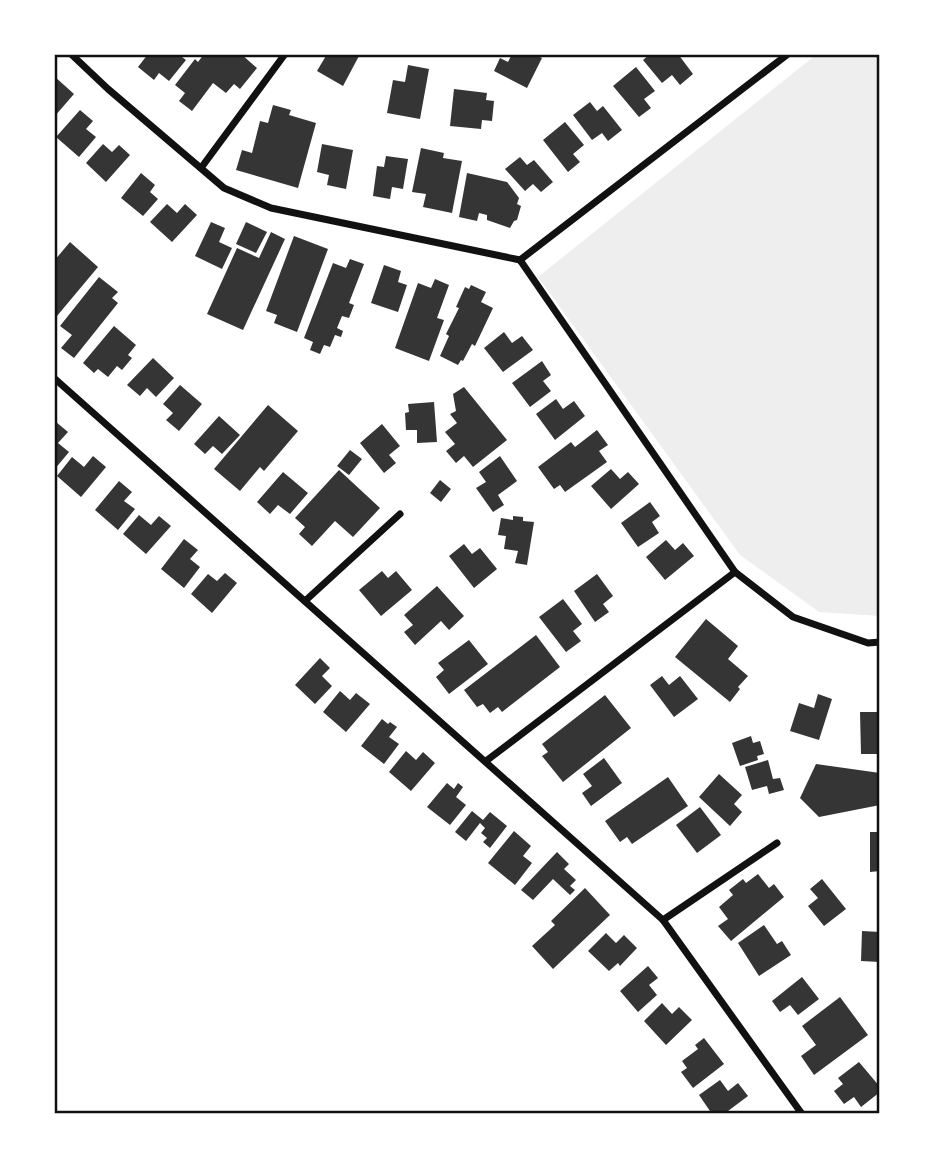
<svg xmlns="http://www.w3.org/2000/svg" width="934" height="1168" font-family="Poppins,sans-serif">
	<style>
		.green { fill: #eee }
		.building { fill: #353535 }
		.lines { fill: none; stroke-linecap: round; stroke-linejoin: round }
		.minor { stroke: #111; stroke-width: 7 }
		.neatline { fill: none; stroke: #111; stroke-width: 2.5 }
	</style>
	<rect width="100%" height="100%" fill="#fff"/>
	<path class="green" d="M817,54H880V616L819,612L740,555L538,277Z"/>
	<g class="building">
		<path d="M148,54H178L186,60L169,81L159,73L154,80L138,67Z"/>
		<path d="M204,54H241L257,68L240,89L234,84L226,93L213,83L192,111L179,101L185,93L175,85L195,59L198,62Z"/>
		<path d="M327,54H360L343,86L317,71Z"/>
		<path d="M512,54H534L542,58L527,88L494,71L500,58L508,62Z"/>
		<path d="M650,54H678L693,74L680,85L672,75L662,83L643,60Z"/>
		<path d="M408,65L429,69L420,119L387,113L393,80L405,82Z"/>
		<path d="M636,67L655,91L644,99L651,108L639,117L613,86Z"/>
		<path d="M54,76L74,94L54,117Z"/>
		<path d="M454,89L487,93L486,100L494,101L492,121L482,120L481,129L450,126Z"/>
		<path d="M590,102L597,111L603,106L622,130L608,141L602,133L592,140L573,115Z"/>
		<path d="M273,105L291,110L289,115L316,123L298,188L236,170L242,150L252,153L260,121L268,123Z"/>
		<path d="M80,110L93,121L86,129L96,137L79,157L56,137Z"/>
		<path d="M565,122L584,145L573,154L580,162L568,172L543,140Z"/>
		<path d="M103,144L112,152L119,145L130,155L106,182L86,163Z"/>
		<path d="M322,144L353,150L346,189L327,185L329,175L317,172Z"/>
		<path d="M421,148L444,153L443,158L462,161L452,213L423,207L426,194L412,192Z"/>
		<path d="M386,156L408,159L403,189L392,187L390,199L373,196L377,166L384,167Z"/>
		<path d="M520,157L527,165L534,160L553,182L541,192L533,184L525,191L505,169Z"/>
		<path d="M141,173L155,185L150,192L158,199L143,216L121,198Z"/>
		<path d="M467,173L507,182L519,198L517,204L521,206L517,220L514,221L510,228L487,220V215L479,213L477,221L459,217Z"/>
		<path d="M167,204L177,213L185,204L197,215L172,242L150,222Z"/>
		<path d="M211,222L225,228L219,242L232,248L222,269L195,256Z"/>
		<path d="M246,222L267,232L256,253L236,244Z"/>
		<path d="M271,232L285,239L243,330L207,314L237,248L259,258Z"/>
		<path d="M294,236L328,249L297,332L274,323L277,315L266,311Z"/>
		<path d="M70,242L98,267L57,316L54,313V261Z"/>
		<path d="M350,259L364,264L349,303L354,305L349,318L342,316L337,328L343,331L341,337L335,335L330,347L324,345L320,354L310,350L313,342L304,338L333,263L346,268Z"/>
		<path d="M384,265L401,271L398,282L407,285L398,312L371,303Z"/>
		<path d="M99,277L118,292L112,298L118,303L74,358L61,348L72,335L60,326Z"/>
		<path d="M435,279L449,285L437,318L444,320L429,361L395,348L418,283L431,288Z"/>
		<path d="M471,285L486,292L481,302L493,308L475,346L472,344L463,361L461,360L458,365L440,356L449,336L446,334L459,308L456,307L465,287L469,289Z"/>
		<path d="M114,326L136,345L128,355L132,358L122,370L117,366L108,377L98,369L94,373L83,363Z"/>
		<path d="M504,332L512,343L522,336L533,350L503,372L484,348Z"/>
		<path d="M153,358L174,378L156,397L147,388L140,396L127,385Z"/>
		<path d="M542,361L551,375L543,381L551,391L530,407L512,383Z"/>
		<path d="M180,385L202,404L179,431L166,420L173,413L163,404Z"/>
		<path d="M464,387L507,440L473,467L464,456L456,463L446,451L455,444L445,432L457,423L450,414L456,411L453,394Z"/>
		<path d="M556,399L563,409L574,401L585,416L555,440L536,414Z"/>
		<path d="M434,402L437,442L417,443V430H406L405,413L409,412L408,404Z"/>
		<path d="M268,405L298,431L264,471L260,467L240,491L214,469Z"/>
		<path d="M219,416L240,435L222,454L213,446L205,454L194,444Z"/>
		<path d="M56,422L68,432L58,443L69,452L54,470V424Z"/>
		<path d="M382,424L400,446L389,455L396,463L384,473L360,443Z"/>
		<path d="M597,430L608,445L599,451L607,462L565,492L560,485L554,489L538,467L571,442L575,447Z"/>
		<path d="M350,450L362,459L349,475L337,466Z"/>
		<path d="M93,456L106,467L81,497L57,476L72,457L84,467Z"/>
		<path d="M500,456L517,481L498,495L504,505L493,512L476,488L486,482L479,472Z"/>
		<path d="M611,469L620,479L628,472L639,484L611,509L591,486Z"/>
		<path d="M339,470L380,508L353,537L335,521L312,546L299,534L305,527L295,518Z"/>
		<path d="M283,472L308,493L290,514L278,505L270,514L257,502Z"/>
		<path d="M440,480L451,489L441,502L430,493Z"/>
		<path d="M119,481L132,492L124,501L135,509L118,530L95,510Z"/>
		<path d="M650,502L660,516L652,522L659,533L638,547L621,523Z"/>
		<path d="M139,515L151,525L159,516L171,526L146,554L123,534Z"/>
		<path d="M513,516L523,517V521L534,522L527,565L515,563L518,551L504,549L506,536L498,535L501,518L513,520Z"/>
		<path d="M184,539L198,550L190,559L200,567L184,588L161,569Z"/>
		<path d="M666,540L675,550L683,543L694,556L665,580L646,557Z"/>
		<path d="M464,544L472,554L480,548L497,569L474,588L449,556Z"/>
		<path d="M382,571L388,578L396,571L412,590L381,616L359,590Z"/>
		<path d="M225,573L237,583L212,613L191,594L208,574L217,581Z"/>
		<path d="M597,574L613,596L603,604L609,612L595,622L574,591Z"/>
		<path d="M437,586L464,616L449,630L441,621L415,645L404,632L413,625L404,615Z"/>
		<path d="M563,599L582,624L573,631L581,641L566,652L539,617Z"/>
		<path d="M706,619L738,646L728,659L748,676L738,687L740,689L730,702L675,657Z"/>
		<path d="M536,635L560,667L502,712L498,707L490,713L483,704L477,707L464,690Z"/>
		<path d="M469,640L488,664L449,694L436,677L444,670L438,663Z"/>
		<path d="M320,658L330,668L322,676L332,686L315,704L295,685Z"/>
		<path d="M662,676L669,685L680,676L698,699L674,717L650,685Z"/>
		<path d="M340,691L350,700L356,693L370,704L346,732L323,712Z"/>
		<path d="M818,694L832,699L819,740L790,731L799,703L814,708Z"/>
		<path d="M605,695L631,728L563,782L542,756L548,752L542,744Z"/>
		<path d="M860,712H877V726H880V754H861Z"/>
		<path d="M382,719L388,724L390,722L397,727L389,737L399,744L384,764L361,746Z"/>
		<path d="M751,736L753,743L760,741L764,754L757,756L758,760L740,766L732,743Z"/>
		<path d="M406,751L416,760L423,752L435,763L411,791L389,772Z"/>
		<path d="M604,758L622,783L591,806L582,793L592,786L583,774Z"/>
		<path d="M768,760L773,779L780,778L784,790L769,794L767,786L752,790L745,767Z"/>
		<path d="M816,764L880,773V805L819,817L800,798Z"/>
		<path d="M719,774L742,795L734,804L742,812L730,826L699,797Z"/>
		<path d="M668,777L688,806L632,844L627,837L620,842L605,821Z"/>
		<path d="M447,783L454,789L458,783L463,787L456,797L466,805L450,825L427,807Z"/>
		<path d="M700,807L721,835L697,853L676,825Z"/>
		<path d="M472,811L483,820L490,812L507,826L490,848L483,842L487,838L481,833L485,828L480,823L466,841L455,832Z"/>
		<path d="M514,831L531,846L523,856L532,863L515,885L488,863Z"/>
		<path d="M870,832H880V871L870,872Z"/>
		<path d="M557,852L569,864L564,869L576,880L570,886L575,890L570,895L553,879L533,900L521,890Z"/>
		<path d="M758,874L769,888L774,884L784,897L731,941L718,926L728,919L719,907L733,895L729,890L743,879L746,883Z"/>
		<path d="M822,879L846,909L824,926L808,906L818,898L810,889Z"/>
		<path d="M585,888L610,915L553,969L532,946L555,925L551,921Z"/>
		<path d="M764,925L777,944L782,941L791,955L759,976L738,943Z"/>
		<path d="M862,931L880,932V962L861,961Z"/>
		<path d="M606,933L616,943L624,935L637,948L620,966L618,963L609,971L588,951Z"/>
		<path d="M648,966L658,978L649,985L657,995L638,1012L620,991Z"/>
		<path d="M802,977L819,999L798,1015L790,1005L780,1012L772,1001Z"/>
		<path d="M840,997L868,1035L814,1075L801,1056L816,1045L802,1026Z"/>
		<path d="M662,1003L672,1014L679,1007L692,1020L666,1045L644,1021Z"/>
		<path d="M704,1038L724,1064L693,1088L681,1072L687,1068L682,1061L698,1049L695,1045Z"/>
		<path d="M859,1062L880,1087V1092L861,1107L854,1097L844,1104L834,1091L843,1084L838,1078Z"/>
		<path d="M720,1080L728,1091L738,1083L748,1096L724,1114H712L699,1095Z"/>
	</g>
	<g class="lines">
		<g class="minor">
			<path d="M71,54L108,89L224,188L271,208L520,260"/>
			<path d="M201,168L285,54"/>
			<path d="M520,260L735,572L793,617L868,643L880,642"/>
			<path d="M520,260L788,54"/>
			<path d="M54,378L663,920L802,1114"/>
			<path d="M305,601L400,514"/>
			<path d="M486,761L735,572"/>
			<path d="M663,920L777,843"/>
		</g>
	</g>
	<rect width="934" height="1168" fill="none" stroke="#ffffff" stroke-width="112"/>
	<rect x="56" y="56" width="822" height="1056" class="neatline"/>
</svg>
